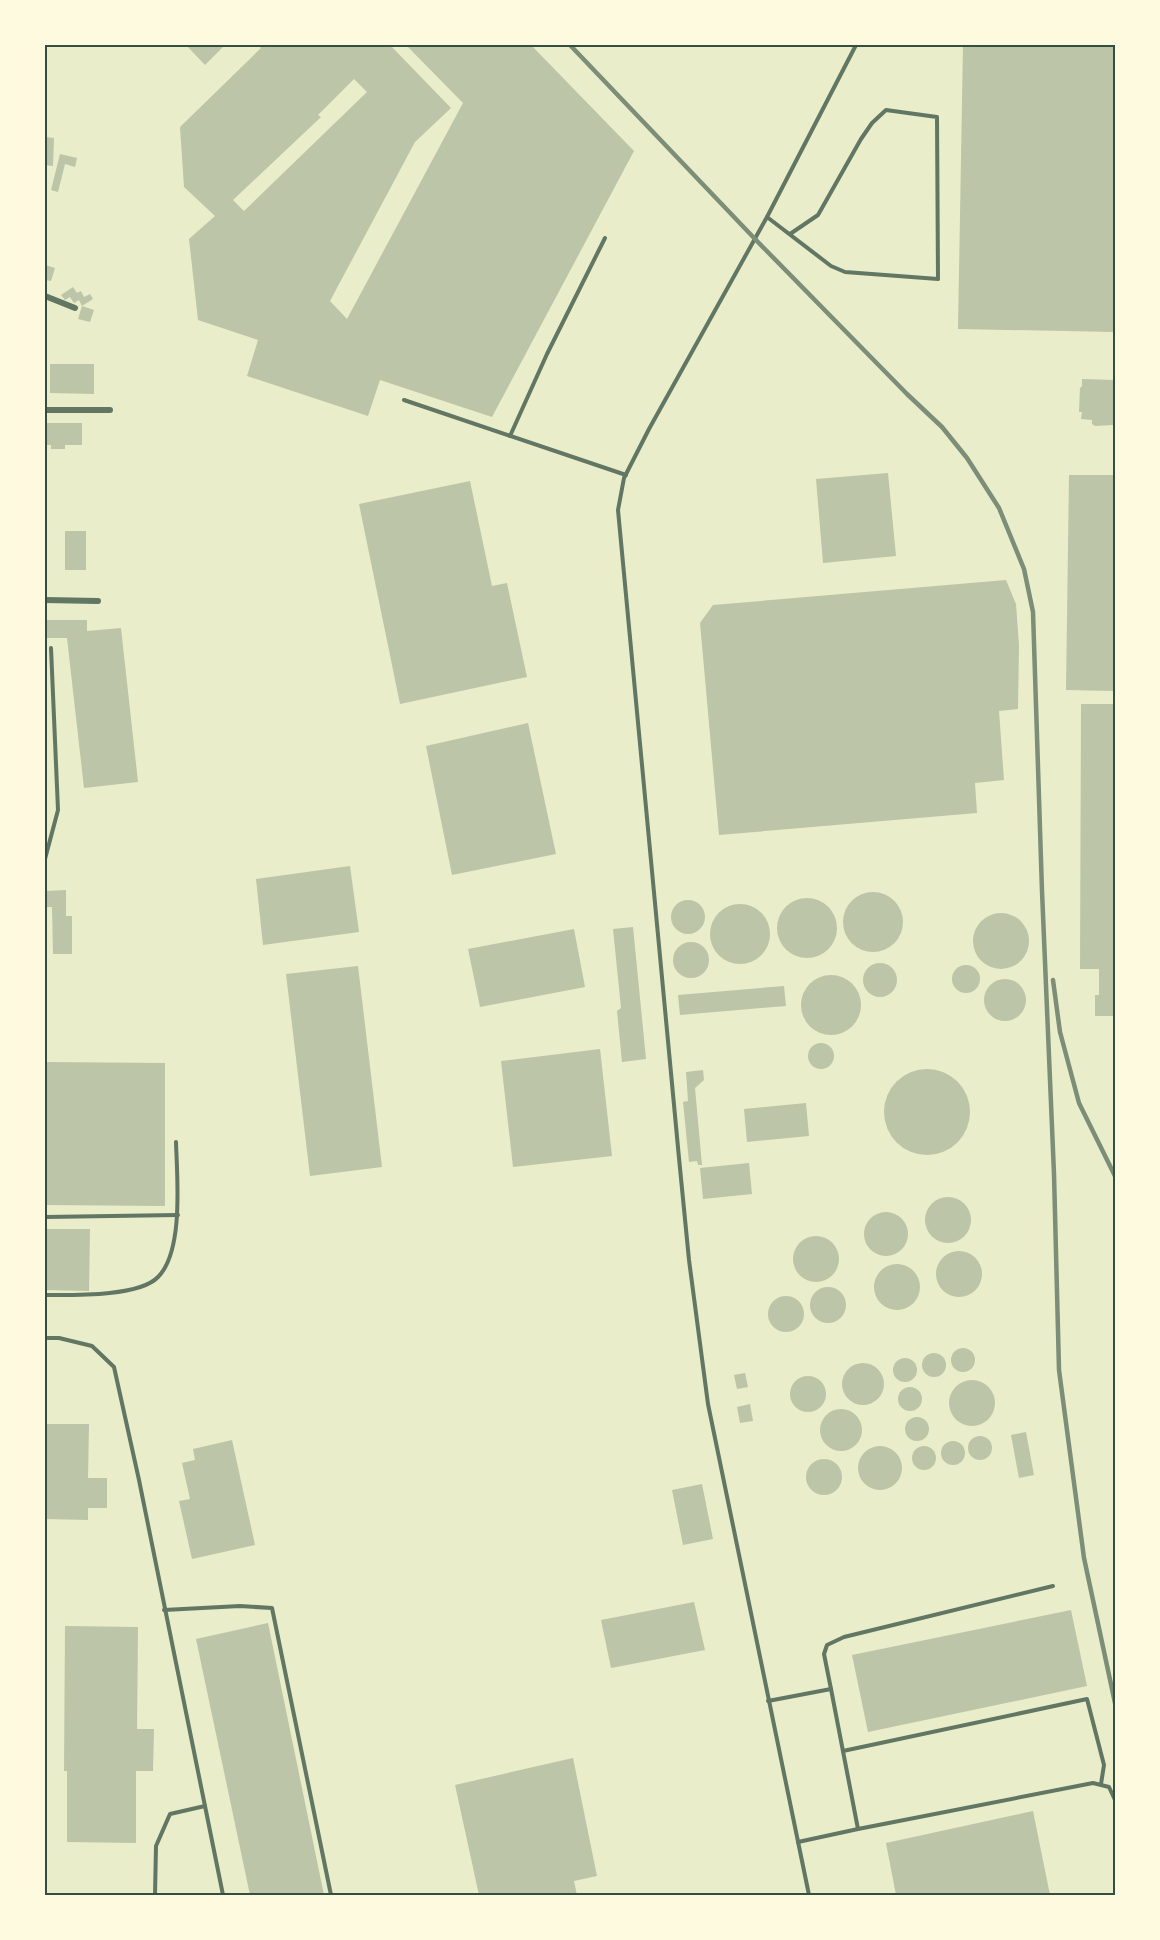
<svg xmlns="http://www.w3.org/2000/svg" width="1160" height="1940" font-family="'Roboto Condensed',sans-serif">
	<style>
		.building { fill: #bcc5a7; fill-rule: evenodd }
		.lines { fill: none; stroke-linecap: round; stroke-linejoin: round }
		.service { stroke: #617663; stroke-width: 4 }
		.minor { stroke: #617663; stroke-width: 6 }
		.rail { stroke: #7c8e77; stroke-width: 4.5 }
		.neatline { fill: none; stroke: #344e41; stroke-width: 2 }
	</style>
	<rect width="100%" height="100%" fill="#e9edc9"/>
	<g class="building">
		<path d="M186,45H225L205,65Z"/>
		<path d="M258,45H390L451,108L415,142L330,301L347,319L463,103L406,45H531L634,151L492,417L380,380L368,416L247,376L258,340L198,320L189,239L215,216L184,187L180,127L261,48ZM354,79L367,92L244,211L233,200L321,117L318,115Z"/>
		<path d="M963,45H1115V332L958,329Z"/>
		<path d="M46,137L54,138L53,166L45,165Z"/>
		<path d="M60,154L77,158L75,167L65,164L58,192L51,190Z"/>
		<path d="M45,265L55,268L51,281L45,280Z"/>
		<path d="M73,287L77,293L81,291L84,297L90,294L93,299L82,306L79,300L74,303L70,297L65,300L61,295Z"/>
		<path d="M82,306L94,310L90,322L78,319Z"/>
		<path d="M50,364H94V394L50,393Z"/>
		<path d="M1082,379L1115,380L1113,425L1095,426L1092,424V420L1081,419L1082,412H1079L1080,388L1082,386Z"/>
		<path d="M45,423H82V445H65V449H51V445H45Z"/>
		<path d="M888,473L896,556L823,563L816,479Z"/>
		<path d="M1069,475H1115V691L1066,690Z"/>
		<path d="M470,481L492,586L507,583L527,677L400,704L359,504Z"/>
		<rect x="65" y="531" width="21" height="39"/>
		<path d="M1006,580L1016,604L1019,645L1018,709L999,711L1004,780L975,783L977,813L719,835L700,623L713,605Z"/>
		<path d="M45,620H87V631L121,628L138,782L84,788L67,638H45Z"/>
		<path d="M1081,704H1115V1016H1095V995H1099V969H1080Z"/>
		<path d="M528,723L556,854L452,875L426,746Z"/>
		<path d="M350,866L359,932L263,945L256,879Z"/>
		<path d="M66,890V916H72V954H53L52,907H45V891Z"/>
		<circle cx="873" cy="922" r="30"/>
		<circle cx="807" cy="928" r="30"/>
		<circle cx="688" cy="917" r="17"/>
		<circle cx="740" cy="934" r="30"/>
		<circle cx="1001" cy="941" r="28"/>
		<path d="M633,927L646,1059L622,1062L617,1011L621,1008L613,929Z"/>
		<path d="M574,929L585,987L480,1007L468,949Z"/>
		<circle cx="691" cy="960" r="18"/>
		<circle cx="880" cy="980" r="17"/>
		<circle cx="966" cy="979" r="14"/>
		<path d="M358,966L382,1167L310,1176L286,974Z"/>
		<circle cx="831" cy="1005" r="30"/>
		<circle cx="1005" cy="1000" r="21"/>
		<path d="M784,986L786,1006L680,1015L678,995Z"/>
		<circle cx="821" cy="1056" r="13"/>
		<path d="M600,1049L612,1156L513,1167L501,1061Z"/>
		<path d="M45,1062L165,1063V1206L45,1205Z"/>
		<circle cx="927" cy="1112" r="43"/>
		<path d="M703,1070L704,1080L695,1088L702,1165H698L697,1161L689,1162L683,1102L688,1101L686,1072Z"/>
		<path d="M806,1103L809,1136L747,1142L744,1109Z"/>
		<path d="M749,1163L752,1194L703,1199L700,1168Z"/>
		<circle cx="948" cy="1220" r="23"/>
		<circle cx="886" cy="1234" r="22"/>
		<path d="M45,1229H90L89,1291L45,1290Z"/>
		<circle cx="816" cy="1259" r="23"/>
		<circle cx="959" cy="1274" r="23"/>
		<circle cx="897" cy="1287" r="23"/>
		<circle cx="828" cy="1305" r="18"/>
		<circle cx="786" cy="1314" r="18"/>
		<circle cx="963" cy="1360" r="12"/>
		<circle cx="934" cy="1365" r="12"/>
		<circle cx="905" cy="1370" r="12"/>
		<circle cx="863" cy="1384" r="21"/>
		<path d="M745,1373L748,1387L737,1389L734,1375Z"/>
		<circle cx="808" cy="1394" r="18"/>
		<circle cx="972" cy="1403" r="23"/>
		<circle cx="910" cy="1399" r="12"/>
		<path d="M750,1404L753,1421L740,1423L737,1407Z"/>
		<circle cx="841" cy="1430" r="21"/>
		<circle cx="917" cy="1429" r="12"/>
		<path d="M45,1424H89L88,1478H107V1508H88V1520L45,1519Z"/>
		<path d="M1026,1432L1034,1475L1019,1478L1011,1435Z"/>
		<circle cx="980" cy="1448" r="12"/>
		<path d="M232,1440L255,1545L192,1559L179,1501L190,1499L182,1463L195,1460L193,1449Z"/>
		<circle cx="953" cy="1453" r="12"/>
		<circle cx="924" cy="1458" r="12"/>
		<circle cx="880" cy="1468" r="22"/>
		<circle cx="824" cy="1477" r="18"/>
		<path d="M702,1484L713,1539L683,1545L672,1490Z"/>
		<path d="M694,1602L705,1650L611,1668L601,1620Z"/>
		<path d="M1071,1610L1087,1686L868,1732L852,1655Z"/>
		<path d="M268,1623L324,1895H250L196,1639Z"/>
		<path d="M65,1626L138,1627L137,1729H154L153,1771H136V1843L67,1842V1771H64Z"/>
		<path d="M573,1758L597,1876L574,1881L577,1895H479L455,1785Z"/>
		<path d="M1033,1811L1050,1895H896L886,1843Z"/>
	</g>
	<g class="lines">
		<g class="service">
			<path d="M767,217L831,266L845,272L938,279L937,117L886,110L872,123L861,139L818,215L790,234"/>
			<path d="M404,400L626,475"/>
			<path d="M510,436L547,354L605,238"/>
			<path d="M45,859L58,810L51,648"/>
			<path d="M45,1217L178,1215"/>
			<path d="M45,1295C72,1295 139,1297 158,1277C184,1251 177,1177 176,1142"/>
			<path d="M45,1338H59L92,1346L114,1367L139,1480L223,1895"/>
			<path d="M164,1610L240,1606L272,1608L331,1895"/>
			<path d="M831,1689L824,1654L827,1645L844,1637L1053,1586"/>
			<path d="M768,1701L831,1689L858,1829L798,1842"/>
			<path d="M843,1751L1087,1699L1104,1765L1101,1784"/>
			<path d="M858,1829L1093,1783L1109,1787L1115,1800"/>
			<path d="M155,1895L156,1846L170,1814L205,1806"/>
			<path d="M809,1895L708,1404L689,1260L679,1158L618,510L624,478L649,429L767,217L856,45"/>
		</g>
		<g class="minor">
			<path d="M45,296L75,308"/>
			<path d="M45,410H110"/>
			<path d="M45,600L98,601"/>
		</g>
		<g class="rail">
			<path d="M570,45L755,239L907,394L942,427L967,458L999,508L1024,569L1033,612L1042,891L1054,1174L1059,1370L1084,1558L1115,1703"/>
			<path d="M1053,980L1060,1032L1079,1103L1115,1176"/>
		</g>
	</g>
	<rect width="1160" height="1940" fill="none" stroke="#fefae0" stroke-width="93"/>
	<rect x="46" y="46" width="1068" height="1848" class="neatline"/>
</svg>
